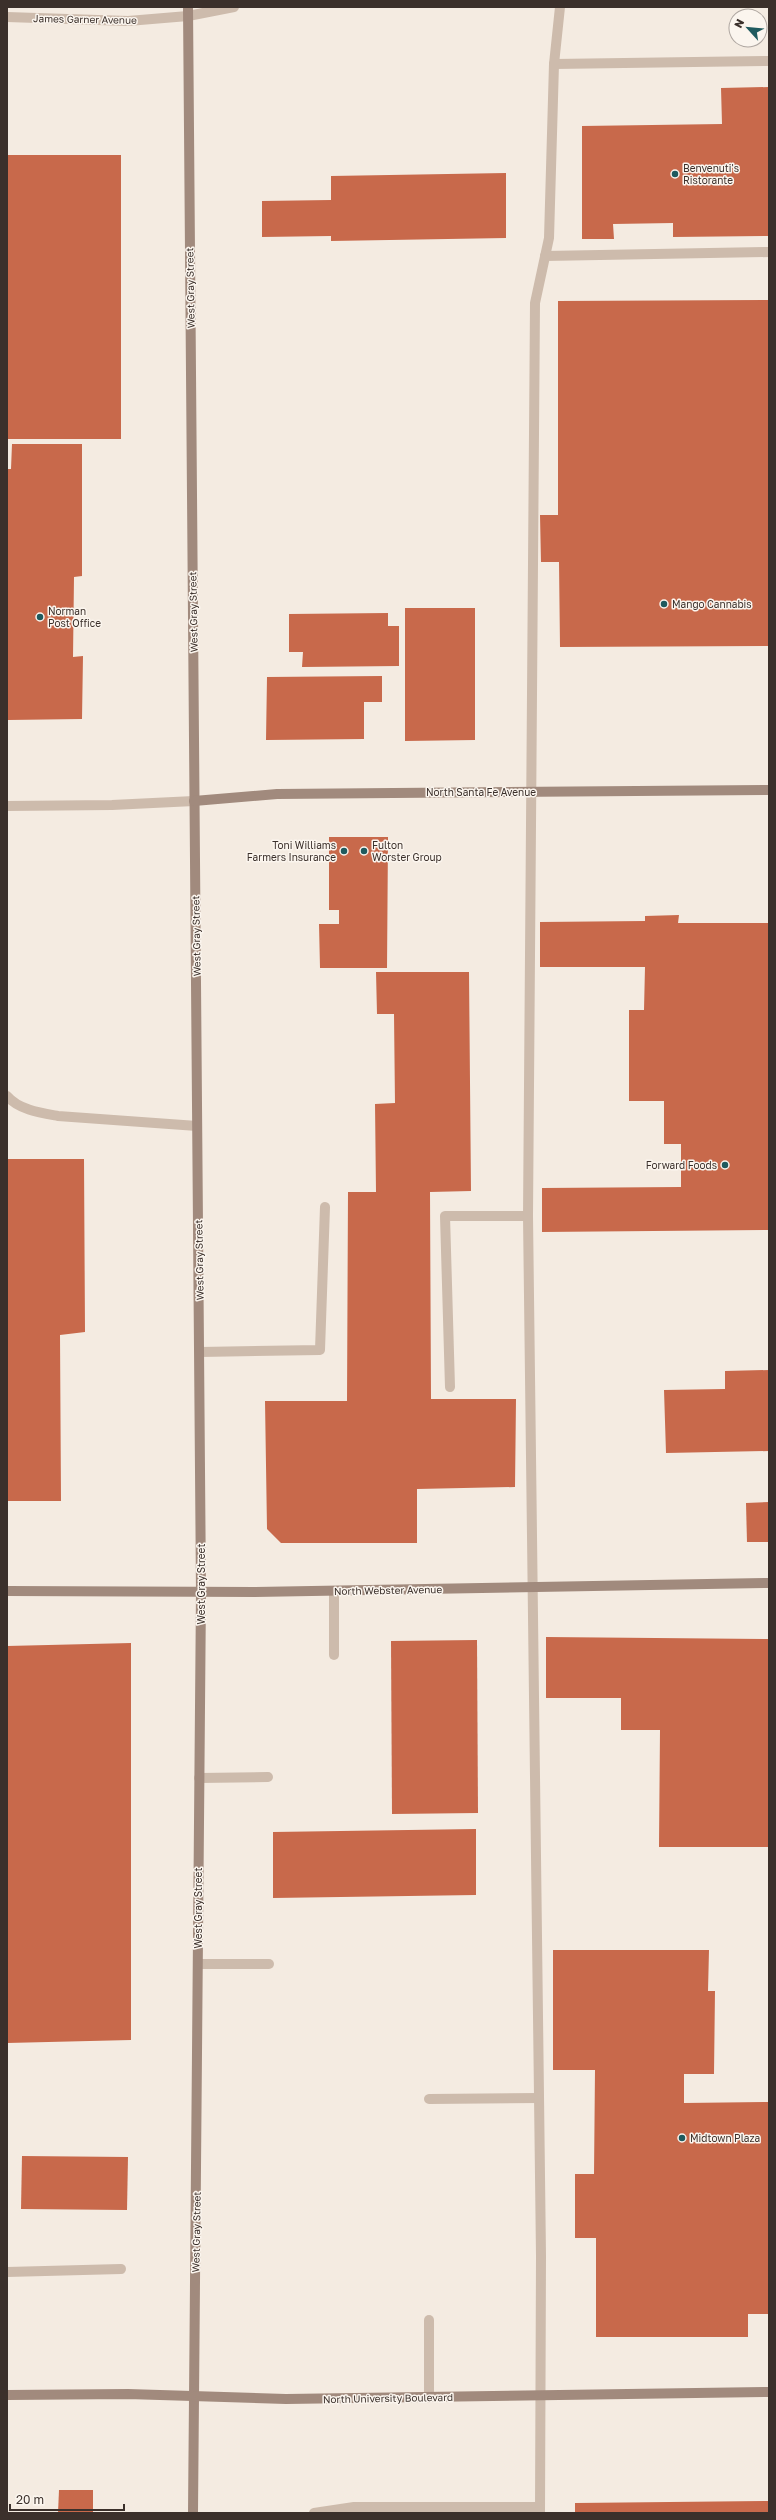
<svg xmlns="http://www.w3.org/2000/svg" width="776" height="2520" font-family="'Golos Text',sans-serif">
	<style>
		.building { fill: #c8694b }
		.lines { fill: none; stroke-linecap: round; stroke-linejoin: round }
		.lane { stroke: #cdbbac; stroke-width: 10 }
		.street { stroke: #cdbbac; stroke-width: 10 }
		.secondary { stroke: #a18a7d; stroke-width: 10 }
		.poi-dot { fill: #1f5a5e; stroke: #fbf5ee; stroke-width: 1.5 }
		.labels { text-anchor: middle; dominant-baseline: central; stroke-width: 3; stroke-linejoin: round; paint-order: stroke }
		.street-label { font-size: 10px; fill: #3b302b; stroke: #fbf5ee }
		.poi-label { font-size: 10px; fill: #3b302b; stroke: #fbf5ee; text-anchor: start }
	</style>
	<rect width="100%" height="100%" fill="#f4ebe1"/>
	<g class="building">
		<path d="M769,87V236L673,237V223L613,224L614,239H582V126L722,124L721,88Z"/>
		<rect x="7" y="155" width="114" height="284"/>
		<path d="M506,173V238L331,241V236L262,237V201L331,200V176Z"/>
		<path d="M769,300V646L560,647L559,562H541L540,515H558V301Z"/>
		<path d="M12,444H82V576L74,577L73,657L83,656L82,719L8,720L7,469H11Z"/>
		<path d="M405,608H475V740L405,741Z"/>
		<path d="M388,613V626H399V666L302,667L303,652H289V614Z"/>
		<path d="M382,676V702H364V739L266,740L267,677Z"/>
		<path d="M329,837H388L387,968H320L319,924H339V910H329Z"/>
		<path d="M679,915L678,923H769V1230L542,1232V1188L681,1187V1144H664V1101H629V1010H644L645,967H540V922L645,921V916Z"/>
		<path d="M376,972H469L471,1191L430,1192L431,1399H516L515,1487L417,1489V1543H281L267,1529L265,1401H347L348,1192H376L375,1104L395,1103L394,1014H377Z"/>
		<path d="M7,1159H84L85,1332L60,1335L61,1501H7Z"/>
		<path d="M769,1370V1451L666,1453L664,1390L725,1389V1371Z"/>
		<path d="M769,1502V1542H747L746,1503Z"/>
		<path d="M546,1637L769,1639V1847H659L660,1730H621V1698H546Z"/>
		<path d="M477,1640L478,1813L392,1814L391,1641Z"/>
		<path d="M131,1643V2040L7,2043V1646Z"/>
		<path d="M476,1829V1895L273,1898V1832Z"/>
		<path d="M553,1950H709L708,1991H715L714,2074H684V2103L769,2102V2314H748V2337H596V2238H575V2174H594L595,2070H553Z"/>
		<path d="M22,2156L128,2157L127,2210L21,2209Z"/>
		<path d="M59,2490H93V2513H58Z"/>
		<path d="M769,2501V2513H575V2503Z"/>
	</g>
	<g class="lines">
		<g class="lane">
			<path d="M554,64L769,61"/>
			<path d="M545,256L769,252"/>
			<path d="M7,806L112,805L194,801"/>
			<path d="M7,1096C19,1110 41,1113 58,1116L197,1126"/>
			<path d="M200,1352L320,1350L325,1207"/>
			<path d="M450,1387L445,1216H528"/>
			<path d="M334,1655V1591"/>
			<path d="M199,1778L268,1777"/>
			<path d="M198,1964H269"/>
			<path d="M429,2099L539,2098"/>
			<path d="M7,2272L121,2269"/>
			<path d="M429,2320V2398"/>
			<path d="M314,2513L354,2507H540"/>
			<path d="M540,2513L541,2256L528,1216L535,303L549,238L554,64L560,7"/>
		</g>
		<path class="street" d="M7,17L128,21L188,16L234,7"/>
		<g class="secondary">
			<path d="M188,7L201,1592L193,2513"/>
			<path d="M194,801L277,794L769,790"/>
			<path d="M7,1591L255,1592L769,1583"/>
			<path d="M7,2395L128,2394L286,2399L769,2392"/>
		</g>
	</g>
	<g class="poi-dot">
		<circle cx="675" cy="174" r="4"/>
		<circle cx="664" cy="604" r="4"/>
		<circle cx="40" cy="617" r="4"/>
		<circle cx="344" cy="851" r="4"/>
		<circle cx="364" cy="851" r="4"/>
		<circle cx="725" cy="1165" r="4"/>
		<circle cx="682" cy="2138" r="4"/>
	</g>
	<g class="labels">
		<g class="street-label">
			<text transform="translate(85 19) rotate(1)">James Garner Avenue</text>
			<text transform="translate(190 288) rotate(-91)">West Gray Street</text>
			<text transform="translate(193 612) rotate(-91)">West Gray Street</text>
			<text x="481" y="792">North Santa Fe Avenue</text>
			<text transform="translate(196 936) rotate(-91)">West Gray Street</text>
			<text transform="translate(199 1260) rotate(-91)">West Gray Street</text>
			<text transform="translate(201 1584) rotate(-90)">West Gray Street</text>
			<text transform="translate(388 1590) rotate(-1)">North Webster Avenue</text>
			<text transform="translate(198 1908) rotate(-90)">West Gray Street</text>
			<text transform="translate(196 2232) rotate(-89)">West Gray Street</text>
			<text transform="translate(388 2398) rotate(-1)">North University Boulevard</text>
		</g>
		<g class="poi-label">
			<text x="683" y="168">Benvenuti's<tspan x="683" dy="12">Ristorante</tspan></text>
			<text x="672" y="604">Mango Cannabis</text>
			<text x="48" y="611">Norman<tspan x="48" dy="12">Post Office</tspan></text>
			<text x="336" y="845" text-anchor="end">Toni Williams<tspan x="336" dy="12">Farmers Insurance</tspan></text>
			<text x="372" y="845">Fulton<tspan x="372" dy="12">Worster Group</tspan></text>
			<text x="717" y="1165" text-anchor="end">Forward Foods</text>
			<text x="690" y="2138">Midtown Plaza</text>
		</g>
	</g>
	<rect width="776" height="2520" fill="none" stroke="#3b302b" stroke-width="16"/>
	<g transform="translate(748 28) rotate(297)"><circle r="19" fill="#fbf5ee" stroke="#aea6a0"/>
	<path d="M0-3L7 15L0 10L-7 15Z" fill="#1f5a5e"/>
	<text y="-6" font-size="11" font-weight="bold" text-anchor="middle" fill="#3b302b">N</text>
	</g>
	<path d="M10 2504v6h114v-6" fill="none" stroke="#3b302b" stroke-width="2"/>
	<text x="16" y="2504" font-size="12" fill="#3b302b" stroke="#fbf5ee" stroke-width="3" paint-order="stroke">20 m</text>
</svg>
